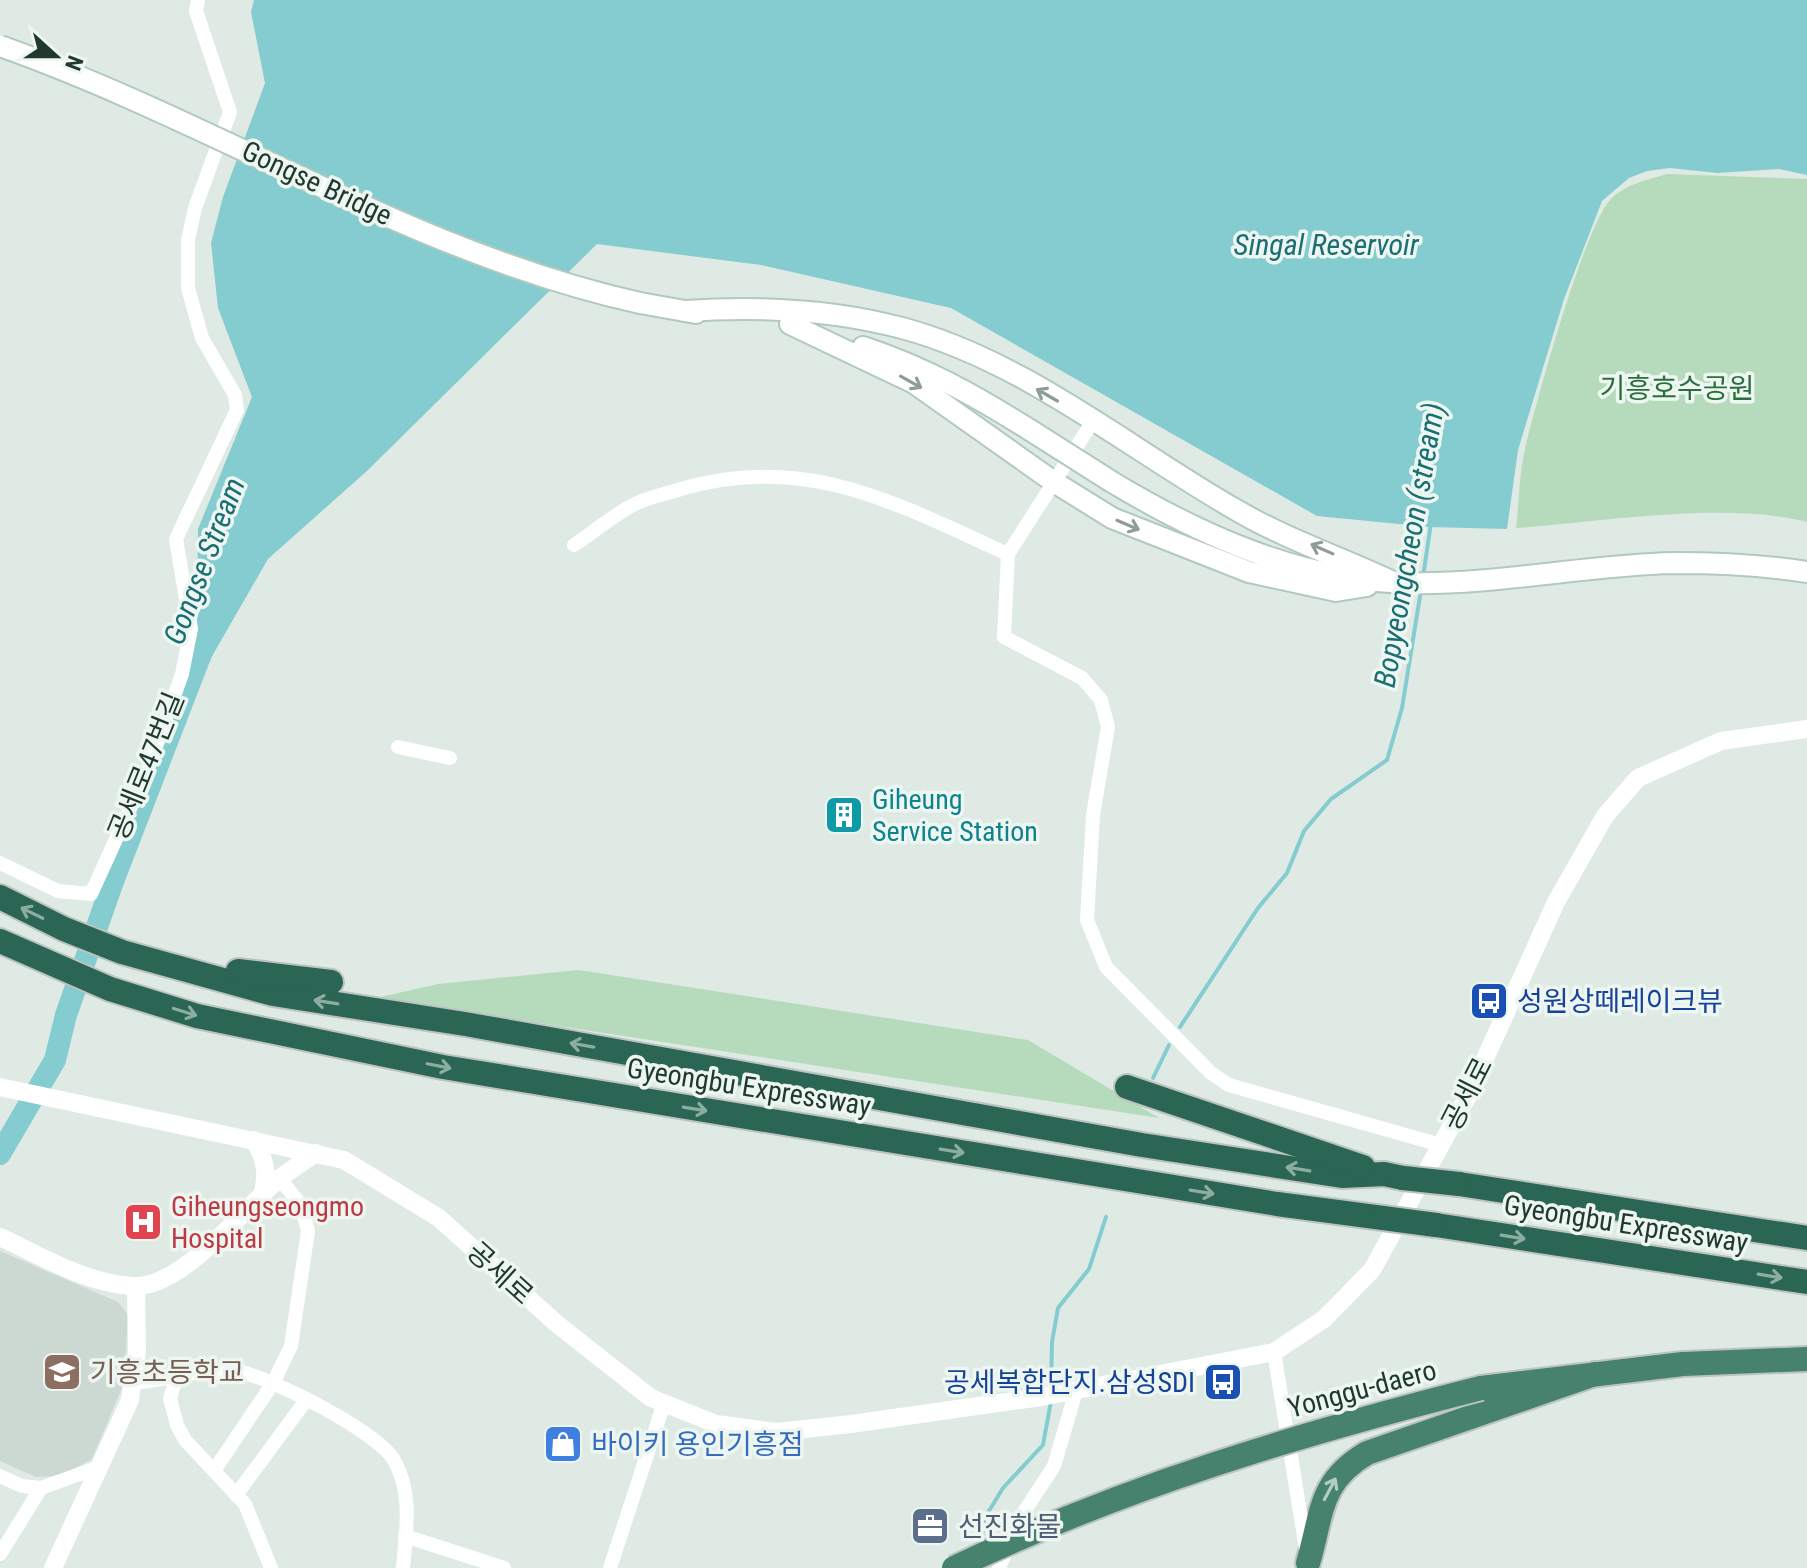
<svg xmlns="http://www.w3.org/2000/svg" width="1807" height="1568" font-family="'Roboto Condensed','Noto Sans KR',sans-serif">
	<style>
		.built { fill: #ccd9d2 }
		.green { fill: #b6dbbc }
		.water { fill: #84ccd0 }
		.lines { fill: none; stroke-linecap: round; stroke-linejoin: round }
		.stream { stroke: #84ccd0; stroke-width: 4 }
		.river { stroke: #84ccd0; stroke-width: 22 }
		.secondary-casing { stroke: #b1c9be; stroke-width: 24 }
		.trunk-casing { stroke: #bcc4c1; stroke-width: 28 }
		.motorway-casing { stroke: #bcc4c1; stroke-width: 28 }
		.minor { stroke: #fff; stroke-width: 14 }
		.tertiary { stroke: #fff; stroke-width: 18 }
		.secondary { stroke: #fff; stroke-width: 20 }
		.trunk { stroke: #46826e; stroke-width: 24 }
		.motorway { stroke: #2b6553; stroke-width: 24 }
		.secondary-bridge-casing { stroke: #b1c9be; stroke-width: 24; stroke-linecap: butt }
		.trunk-bridge-casing { stroke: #bcc4c1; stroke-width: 28; stroke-linecap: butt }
		.motorway-bridge-casing { stroke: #bcc4c1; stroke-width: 28; stroke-linecap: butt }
		.secondary-bridge { stroke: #fff; stroke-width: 20 }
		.trunk-bridge { stroke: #46826e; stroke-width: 24 }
		.motorway-bridge { stroke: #2b6553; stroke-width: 24 }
		.oneway { stroke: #8f9c97 }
		.oneway2 { stroke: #8caea2 }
		.oneway3 { stroke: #b3cdc3 }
		.labels { text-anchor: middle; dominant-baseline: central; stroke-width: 7; stroke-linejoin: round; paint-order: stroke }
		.street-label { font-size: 28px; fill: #1f392f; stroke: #eef6f1 }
		.park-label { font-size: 28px; fill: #2a703e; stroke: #eef6f1 }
		.culture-label { font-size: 28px; fill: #0d838f; stroke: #eef6f1; text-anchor: start }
		.transit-label { font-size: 28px; fill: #164399; stroke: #eef6f1; text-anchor: start }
		.health-label { font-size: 28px; fill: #be3a42; stroke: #eef6f1; text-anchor: start }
		.education-label { font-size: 28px; fill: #785e54; stroke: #eef6f1; text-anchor: start }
		.shop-label { font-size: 28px; fill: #366cbe; stroke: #eef6f1; text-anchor: start }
		.service-label { font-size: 28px; fill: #4e5e75; stroke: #eef6f1; text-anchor: start }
		.water-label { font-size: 30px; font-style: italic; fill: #1a6e74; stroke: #eef6f1 }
	</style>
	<rect width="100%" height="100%" fill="#deeae3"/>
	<path class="built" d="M0,1251L118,1302L128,1315L124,1383L92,1459L61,1476L36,1477L0,1461Z"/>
	<g class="green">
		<path d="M1667,174L1807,179V522C1724,501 1603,522 1516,528C1519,504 1519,478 1524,454C1534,409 1584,227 1611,199C1626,184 1647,180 1667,174Z"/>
		<path d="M579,970L1028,1040L1159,1118L376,998L438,984Z"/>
	</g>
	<path class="water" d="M254,0H1807V175L1779,169L1717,173L1670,168L1647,171L1629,178L1602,201L1564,299L1518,450L1507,529L1430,527L1317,516L951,308L761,265L597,244L368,470L268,559L196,684L198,529L252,397L218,308L211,243L223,197L265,83L251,12Z"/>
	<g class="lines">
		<g class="stream">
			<path d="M1423,577L1431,523"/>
			<path d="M1180,1027L1258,908L1287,873L1304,831L1331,799L1387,760L1402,708L1421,590"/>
			<path d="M1153,1078L1169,1045"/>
			<path d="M1051,1388L1052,1342L1058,1308L1089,1269L1106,1217"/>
			<path d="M981,1546L984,1519L1003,1488L1043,1445L1051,1401"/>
		</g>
		<path class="river" d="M0,1154L55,1060L66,1015L112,884L206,641"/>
		<defs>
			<g id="secondary">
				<path d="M640,303L696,313"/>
				<path d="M685,311C758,306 831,309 902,328C1025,361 1129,449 1238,511C1286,539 1342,558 1393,582"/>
				<path d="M790,324L914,383L1054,482L1112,518L1249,572L1336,591L1367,586"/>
				<path d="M863,347C924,367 976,396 1030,430"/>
				<path d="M1112,482C1202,536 1300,580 1407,583C1497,585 1585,565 1674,563C1718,563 1763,565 1807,572"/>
			</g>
			<g id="trunk">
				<path d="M1481,1388L1683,1364L1807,1359"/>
				<path d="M1308,1563C1323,1513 1318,1482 1367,1453L1595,1374"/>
			</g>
			<g id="motorway">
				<path d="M0,897L64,929L122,952L273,994L465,1024L1142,1145L1342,1176L1384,1174L1403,1178"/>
				<path d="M0,941L110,989L197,1016L443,1067L1277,1204L1383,1218"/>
				<path d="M238,971L331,982"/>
				<path d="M1127,1087L1363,1167"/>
				<path d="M1459,1184L1807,1238"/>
				<path d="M1436,1225L1807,1282"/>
			</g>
		</defs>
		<use href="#secondary" class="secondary-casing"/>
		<use href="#trunk" class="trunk-casing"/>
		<use href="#motorway" class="motorway-casing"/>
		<g class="minor">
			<path d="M574,545C594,532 613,515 635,504C648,497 666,494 681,489C806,452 897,504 1008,554L1004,637L1082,678L1101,700L1108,727L1093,815L1087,920L1106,967L1211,1073L1229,1085L1441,1145"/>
			<path d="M1008,554L1093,421"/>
			<path d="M398,747L450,758"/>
			<path d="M0,863L58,891L91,894L148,769L182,674L191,629L176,539L237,410L235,395L202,338L188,288V240L195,208L230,112L196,11L198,0"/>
			<path d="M1274,1352L1306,1549"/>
			<path d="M176,1379L170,1398L177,1425L185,1440L245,1504L271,1568"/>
			<path d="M132,1383C163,1381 207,1367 236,1371C269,1376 378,1432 394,1460C413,1493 406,1532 403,1568"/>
			<path d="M215,1469L273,1383L291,1346L308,1231L301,1205L280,1179"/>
			<path d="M0,1476L22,1486L41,1488L0,1554"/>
			<path d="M41,1488L99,1467"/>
			<path d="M236,1495L307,1399"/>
			<path d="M405,1536L504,1568"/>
			<path d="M610,1568L663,1406"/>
			<path d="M999,1568L1018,1521L1054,1466L1076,1391"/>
		</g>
		<g class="tertiary">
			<path d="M0,1087L344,1160L439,1218L557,1324L651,1398L716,1424L777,1432L851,1424L1041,1397L1274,1352L1324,1319L1372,1270L1469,1094L1556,902L1605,816L1638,778L1721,741L1807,729"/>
			<path d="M254,1140C266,1161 268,1173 262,1196"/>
			<path d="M0,1237C43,1257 85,1283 133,1286C182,1289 245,1207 280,1178C292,1169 304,1161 316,1153"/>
			<path d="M53,1568L130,1400L137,1352L136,1286"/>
		</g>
		<use href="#secondary" class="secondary"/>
		<use href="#trunk" class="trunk"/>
		<use href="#motorway" class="motorway"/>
		<defs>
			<g id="secondary-bridge">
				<path d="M0,46C217,123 414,253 640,303"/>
				<path d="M1030,430L1112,482"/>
			</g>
			<path id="trunk-bridge" d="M954,1568C1123,1487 1299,1434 1481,1388"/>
			<g id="motorway-bridge">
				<path d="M1403,1178L1459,1184"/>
				<path d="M1383,1218L1436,1225"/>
			</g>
		</defs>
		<use href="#secondary-bridge" class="secondary-bridge-casing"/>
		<use href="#trunk-bridge" class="trunk-bridge-casing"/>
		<use href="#motorway-bridge" class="motorway-bridge-casing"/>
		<use href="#secondary-bridge" class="secondary-bridge"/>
		<use href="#trunk-bridge" class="trunk-bridge"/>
		<use href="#motorway-bridge" class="motorway-bridge"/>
	</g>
	<defs><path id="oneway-shaft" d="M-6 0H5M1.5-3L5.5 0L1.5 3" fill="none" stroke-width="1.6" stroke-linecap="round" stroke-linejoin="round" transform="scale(2)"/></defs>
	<g class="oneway">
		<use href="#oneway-shaft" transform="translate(911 382) rotate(29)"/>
		<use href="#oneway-shaft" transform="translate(1047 395) rotate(-150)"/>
		<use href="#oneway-shaft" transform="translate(1128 525) rotate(23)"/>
		<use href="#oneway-shaft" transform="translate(1322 549) rotate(-156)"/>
	</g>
	<g class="oneway2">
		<use href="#oneway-shaft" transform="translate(32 913) rotate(-154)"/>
		<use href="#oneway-shaft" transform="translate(326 1002) rotate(-171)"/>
		<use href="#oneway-shaft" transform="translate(185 1012) rotate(17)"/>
		<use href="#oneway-shaft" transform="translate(582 1045) rotate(-170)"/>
		<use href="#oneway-shaft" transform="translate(439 1066) rotate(11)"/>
		<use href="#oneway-shaft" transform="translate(695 1109) rotate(9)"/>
		<use href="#oneway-shaft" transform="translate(952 1151) rotate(9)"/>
		<use href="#oneway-shaft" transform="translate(1298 1169) rotate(-171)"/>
		<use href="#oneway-shaft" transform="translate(1202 1192) rotate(9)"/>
		<use href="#oneway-shaft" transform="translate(1513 1237) rotate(9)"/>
		<use href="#oneway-shaft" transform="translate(1770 1276) rotate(9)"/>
	</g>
	<use class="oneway3" href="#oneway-shaft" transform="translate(1330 1489) rotate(-62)"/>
	<defs>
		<symbol id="building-square" viewBox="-11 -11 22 22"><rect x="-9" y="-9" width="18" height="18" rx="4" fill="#0f9aa8" stroke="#eef6f1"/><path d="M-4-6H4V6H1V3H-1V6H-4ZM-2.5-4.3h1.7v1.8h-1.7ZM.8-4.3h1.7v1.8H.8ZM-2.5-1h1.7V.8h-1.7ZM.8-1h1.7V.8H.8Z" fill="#fff"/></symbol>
		<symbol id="bus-square" viewBox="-11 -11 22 22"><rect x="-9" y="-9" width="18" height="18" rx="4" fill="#1a4fb4" stroke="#eef6f1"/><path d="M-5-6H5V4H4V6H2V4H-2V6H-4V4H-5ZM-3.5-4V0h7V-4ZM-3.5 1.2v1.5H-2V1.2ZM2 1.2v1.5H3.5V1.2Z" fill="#fff"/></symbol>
		<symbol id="hospital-square" viewBox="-11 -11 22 22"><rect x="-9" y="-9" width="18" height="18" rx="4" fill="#e0444e" stroke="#eef6f1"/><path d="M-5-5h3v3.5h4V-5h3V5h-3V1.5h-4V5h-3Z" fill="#fff"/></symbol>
		<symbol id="school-square" viewBox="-11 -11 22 22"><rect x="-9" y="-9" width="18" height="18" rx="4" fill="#8d6e63" stroke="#eef6f1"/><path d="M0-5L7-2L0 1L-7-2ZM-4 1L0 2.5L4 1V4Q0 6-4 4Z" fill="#fff"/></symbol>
		<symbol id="shop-square" viewBox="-11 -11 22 22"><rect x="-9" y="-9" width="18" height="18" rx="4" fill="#3f7fe0" stroke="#eef6f1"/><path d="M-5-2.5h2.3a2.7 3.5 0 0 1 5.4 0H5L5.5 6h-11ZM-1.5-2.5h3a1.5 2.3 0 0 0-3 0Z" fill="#fff"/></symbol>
		<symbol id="office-square" viewBox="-11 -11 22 22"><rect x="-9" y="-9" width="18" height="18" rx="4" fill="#5c6f8a" stroke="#eef6f1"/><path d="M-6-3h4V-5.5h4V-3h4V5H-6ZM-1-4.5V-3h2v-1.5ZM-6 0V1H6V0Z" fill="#fff"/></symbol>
	</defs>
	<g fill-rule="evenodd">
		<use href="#building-square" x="822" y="793" width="44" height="44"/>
		<use href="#bus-square" x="1467" y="979" width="44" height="44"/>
		<use href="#hospital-square" x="121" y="1200" width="44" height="44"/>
		<use href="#school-square" x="40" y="1350" width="44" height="44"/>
		<use href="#bus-square" x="1201" y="1360" width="44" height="44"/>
		<use href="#shop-square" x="541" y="1422" width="44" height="44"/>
		<use href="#office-square" x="908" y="1504" width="44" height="44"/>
	</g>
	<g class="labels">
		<g class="street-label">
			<text transform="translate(317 183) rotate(25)">Gongse Bridge</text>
			<text transform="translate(146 766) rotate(-68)">공세로47번길</text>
			<text transform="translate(749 1087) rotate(9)">Gyeongbu Expressway</text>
			<text transform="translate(1467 1094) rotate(-63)">공세로</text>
			<text transform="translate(1626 1224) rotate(9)">Gyeongbu Expressway</text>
			<text transform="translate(500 1273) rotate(42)">공세로</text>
			<text transform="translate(1362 1389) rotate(-15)">Yonggu-daero</text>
		</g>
		<g class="park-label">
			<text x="1677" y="388">기흥호수공원</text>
		</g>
		<g class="culture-label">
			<text x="872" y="799">Giheung<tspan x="872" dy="32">Service Station</tspan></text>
		</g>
		<g class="transit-label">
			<text x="1517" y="1001">성원상떼레이크뷰</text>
			<text x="1195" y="1382" text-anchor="end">공세복합단지.삼성SDI</text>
		</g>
		<g class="health-label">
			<text x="171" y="1206">Giheungseongmo<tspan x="171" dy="32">Hospital</tspan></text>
		</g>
		<g class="education-label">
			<text x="90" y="1372">기흥초등학교</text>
		</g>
		<g class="shop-label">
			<text x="591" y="1444">바이키 용인기흥점</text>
		</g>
		<g class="service-label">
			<text x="958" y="1526">선진화물</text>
		</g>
		<g class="water-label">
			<text x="1326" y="244">Singal Reservoir</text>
			<text transform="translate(1409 545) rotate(-80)">Bopyeongcheon (stream)</text>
			<text transform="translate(204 561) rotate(-69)">Gongse Stream</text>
		</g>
	</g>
	<g transform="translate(56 56) rotate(111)" stroke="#eef6f1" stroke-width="6" paint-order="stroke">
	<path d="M0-6L14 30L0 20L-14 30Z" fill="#1f392f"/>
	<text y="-12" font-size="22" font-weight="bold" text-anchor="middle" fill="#1f392f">N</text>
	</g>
</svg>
